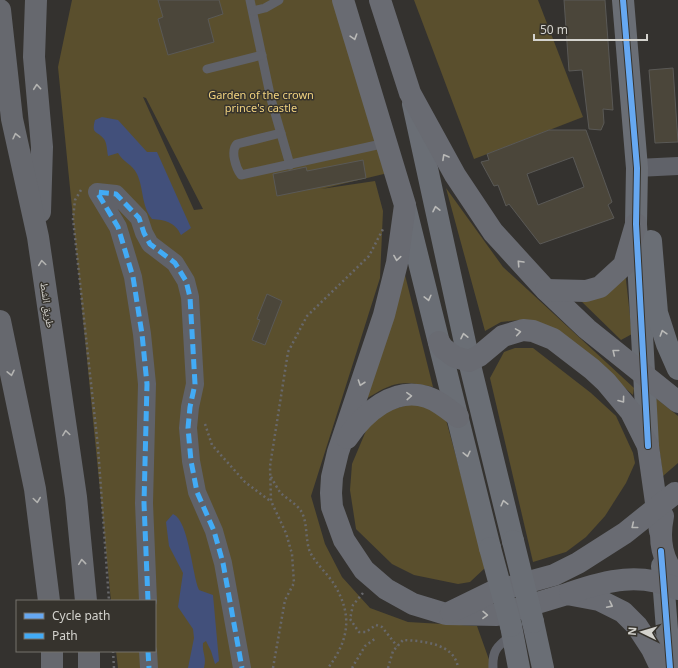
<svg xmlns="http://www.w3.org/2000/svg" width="678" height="668" font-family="'Noto Sans','Noto Naskh Arabic',sans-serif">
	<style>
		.green { fill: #5a4f2d; fill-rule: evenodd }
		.water { fill: #42507b }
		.building { fill: #4b463a; stroke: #5a5956; fill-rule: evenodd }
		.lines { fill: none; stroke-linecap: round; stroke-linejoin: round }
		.path { stroke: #68686b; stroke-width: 2.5; stroke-dasharray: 2 3; stroke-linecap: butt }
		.lane { stroke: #606269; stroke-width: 9 }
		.street { stroke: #606269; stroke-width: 18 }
		.secondary { stroke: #6a6e75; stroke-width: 22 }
		.primary { stroke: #696b72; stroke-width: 22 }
		.highway { stroke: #66686e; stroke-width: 22 }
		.secondary-bridge { stroke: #6a6e75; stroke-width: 22 }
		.quiet { stroke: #42abf6; stroke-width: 5; stroke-dasharray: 10 5; stroke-linecap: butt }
		.cycleway-casing { stroke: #36332d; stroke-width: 8 }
		.cycleway { stroke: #66a8f1; stroke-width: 6 }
		.oneway { stroke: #b9b9b7 }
		.oneway2 { stroke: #b3b3b1 }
		.oneway3 { stroke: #babab8 }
		.labels { text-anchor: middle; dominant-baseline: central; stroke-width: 3; stroke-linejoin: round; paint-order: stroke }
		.park-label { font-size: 11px; fill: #f1d27e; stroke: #36332d }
		.street-label { font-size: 11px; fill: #d4d3ce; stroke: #36332d }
	</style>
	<rect width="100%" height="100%" fill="#34322f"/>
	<g class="green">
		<path d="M72,0H338L388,173L321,189L375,181L383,211L380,278L311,496L325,544L342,577L370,608L408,622L477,626L492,668H118L116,651H155V601H111L58,67ZM143,97L146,98L203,209L194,210Z"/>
		<path d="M414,0H538L583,117L474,159Z"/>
		<path d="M446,188L503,267L634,388L633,395L608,373L519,320L501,322L485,331Z"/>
		<path d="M404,271L433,387C399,380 393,382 363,401Z"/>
		<path d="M625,271L632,334L621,340L578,298Z"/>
		<path d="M515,348H533L591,393L616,416L633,453L635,463L626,483L605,516L586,537L566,552L533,562L490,378L504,352Z"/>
		<path d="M652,395L678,416V463L663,476Z"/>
		<path d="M415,403L445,416L486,567L470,582L458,584L414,575L392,564L356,529L350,490L352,464L368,426L380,413Z"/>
	</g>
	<g class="water">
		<path d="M102,117L118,120L147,152H157L191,228L181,235C175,222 165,220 152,219C141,205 144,189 137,174C132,164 123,162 118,153L108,156C107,151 107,143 104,139C97,130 91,135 95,120Z"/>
		<path d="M173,514C189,521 192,574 199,590L213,595L219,661L215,664L211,651L206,641L203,643C202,654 207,656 204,668H188L194,638L193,629L178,607L183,573L169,546L166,522Z"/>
	</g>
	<g class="building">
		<path d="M158,0H219L223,14L208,19L214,42L168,55L158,19L163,17Z"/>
		<path d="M564,0H605L613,110L603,109L604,123L601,130L589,129L582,70L569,71Z"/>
		<path d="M673,68L678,142L655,143L649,70Z"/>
		<path d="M549,130H586L612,202L608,205L614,218L540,244L509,204L506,206L498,185L494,186L481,162L489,160L487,154ZM573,157L584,187L538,205L527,174Z"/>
		<path d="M363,160L366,178L277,196L273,174L306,167L307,171Z"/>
		<path d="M267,294L282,301L265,345L252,340L260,320L257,319Z"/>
	</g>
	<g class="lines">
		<g class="path">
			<path d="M81,190L75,200L73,219L98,447L109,601"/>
			<path d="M205,424L212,445L245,482L270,501"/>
			<path d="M271,477C274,482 277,488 280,492C286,499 296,503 301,511C308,522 305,540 310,552C316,564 327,573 334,584C353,615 349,640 328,668"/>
			<path d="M363,593L353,605L350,619L359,632H366L376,625L382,627L397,646"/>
			<path d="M113,651L114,668"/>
			<path d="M273,668L285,600L294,583L292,554L286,533L271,501L270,466L288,352L307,316L369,256L383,229"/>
			<path d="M352,668L365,646L376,638"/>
			<path d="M388,668L393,651L403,640C422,641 455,643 458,668"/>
		</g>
		<g class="lane">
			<path d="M250,0L271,99L290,165"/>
			<path d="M253,11L265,8L279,0"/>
			<path d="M207,69L262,55"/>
			<path d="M281,133L237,144C230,151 236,168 241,175L386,143"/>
			<path d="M493,668C492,649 498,646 512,635"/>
		</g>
		<g class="street">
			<path d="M637,168L678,166"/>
			<path d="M148,601L144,503L147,384L142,334L133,277L118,227L97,192L116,194L139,218L144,233L150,244L175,263L186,281L190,297L195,384L190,407L188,428L191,461L197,492L214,531L223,563L242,668"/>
			<path d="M148,651L149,668"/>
		</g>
		<g class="secondary">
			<path d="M623,0L637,168L636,224L648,446"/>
			<path d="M413,104L469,361L513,541"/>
			<path d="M405,206L490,548"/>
			<path d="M651,241L657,313L667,344L678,369"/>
			<path d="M662,566L670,668"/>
			<path d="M533,622L543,668"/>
			<path d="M511,626L519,668"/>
		</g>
		<g class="primary">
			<path d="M343,0L405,205L397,263L384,315L338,452L332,477L331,493L332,507L344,540L364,570L386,589L413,604L446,614L497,615L567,594L599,600L623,612L637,626L652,649L661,668"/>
			<path d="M380,0L410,93L455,175L493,232L546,290L587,329L678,402"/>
			<path d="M546,290L586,291L600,287L624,265L636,224"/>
			<path d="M439,342L443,348L455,357L469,361L479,356L503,336L523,330L533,331L553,339L592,369L606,382L631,412L648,446L660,531"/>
			<path d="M347,438C364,413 394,386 427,397C439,401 448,409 458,417"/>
			<path d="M663,516C658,541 662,560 678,580"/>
			<path d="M570,593C607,580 641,572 678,589"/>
			<path d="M451,612L492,592L554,575L578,563L625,533L675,493"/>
		</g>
		<g class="highway">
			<path d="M36,0L34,57L42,147L40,212"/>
			<path d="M0,10L12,119L38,237L76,497L86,601"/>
			<path d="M0,321L35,489L49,601"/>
			<path d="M52,651V668"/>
			<path d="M89,651V668"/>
		</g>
		<g class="secondary-bridge">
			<path d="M513,541L533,622"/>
			<path d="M490,548L511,626"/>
		</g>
		<g class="quiet">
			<path d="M148,601L144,503L147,384L142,334L133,277L118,227L97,192L116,194L139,218L144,233L150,244L175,263L186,281L190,297L195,384L190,407L188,428L191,461L197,492L214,531L223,563L242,668"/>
			<path d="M148,651L149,668"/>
		</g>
		<defs>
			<g id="cycleway">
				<path d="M623,0L637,168L636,224L648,446"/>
				<path d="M661,551L670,668"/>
			</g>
		</defs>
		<use href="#cycleway" class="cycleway-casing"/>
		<use href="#cycleway" class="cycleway"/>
	</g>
	<defs><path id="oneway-chevron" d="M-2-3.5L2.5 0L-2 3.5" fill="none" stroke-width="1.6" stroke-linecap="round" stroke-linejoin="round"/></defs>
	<g class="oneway">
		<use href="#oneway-chevron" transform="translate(354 37) rotate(73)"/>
		<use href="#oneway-chevron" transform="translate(445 157) rotate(-119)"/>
		<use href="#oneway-chevron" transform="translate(397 258) rotate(99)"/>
		<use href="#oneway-chevron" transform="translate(520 263) rotate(-133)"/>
		<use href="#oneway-chevron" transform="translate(518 332) rotate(-9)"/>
		<use href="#oneway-chevron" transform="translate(615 352) rotate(-141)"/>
		<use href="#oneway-chevron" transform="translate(361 383) rotate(109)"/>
		<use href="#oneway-chevron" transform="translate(409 396) rotate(-3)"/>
		<use href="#oneway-chevron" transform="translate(622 400) rotate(53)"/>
		<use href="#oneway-chevron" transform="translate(634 526) rotate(141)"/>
		<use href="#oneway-chevron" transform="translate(610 605) rotate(27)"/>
		<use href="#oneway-chevron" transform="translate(485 615) rotate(1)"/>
	</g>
	<g class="oneway2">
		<use href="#oneway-chevron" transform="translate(37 87) rotate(-95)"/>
		<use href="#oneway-chevron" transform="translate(16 136) rotate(-103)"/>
		<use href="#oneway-chevron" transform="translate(42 263) rotate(-98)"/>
		<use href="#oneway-chevron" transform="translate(11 373) rotate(78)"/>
		<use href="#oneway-chevron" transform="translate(66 433) rotate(-98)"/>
		<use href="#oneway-chevron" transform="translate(37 500) rotate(82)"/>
		<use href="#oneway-chevron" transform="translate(82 562) rotate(-96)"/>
	</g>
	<g class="oneway3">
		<use href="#oneway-chevron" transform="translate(436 209) rotate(-102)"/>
		<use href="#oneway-chevron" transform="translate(428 298) rotate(76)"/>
		<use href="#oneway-chevron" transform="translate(663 333) rotate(-107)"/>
		<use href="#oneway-chevron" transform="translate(464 336) rotate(-102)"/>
		<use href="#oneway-chevron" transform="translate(467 454) rotate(77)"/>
		<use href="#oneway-chevron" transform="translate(504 503) rotate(-104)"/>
	</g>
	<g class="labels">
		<g class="park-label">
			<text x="261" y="94">Garden of the crown<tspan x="261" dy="13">prince's castle</tspan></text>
		</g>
		<g class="street-label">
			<text transform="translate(48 305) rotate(82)">طريق الشط</text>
		</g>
	</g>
	<rect x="16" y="600" width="140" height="52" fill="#36332d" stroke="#75736d"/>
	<rect x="24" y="613" width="20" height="6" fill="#66a8f1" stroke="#75736d"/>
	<text x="52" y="620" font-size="12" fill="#d4d3ce">Cycle path</text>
	<rect x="24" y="633" width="20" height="6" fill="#42abf6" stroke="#75736d"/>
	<text x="52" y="640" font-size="12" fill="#d4d3ce">Path</text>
	<g transform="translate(642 632) rotate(275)" stroke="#36332d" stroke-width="3" paint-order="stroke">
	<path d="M0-3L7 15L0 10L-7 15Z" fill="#d4d3ce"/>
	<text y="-6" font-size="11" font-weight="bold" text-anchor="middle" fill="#d4d3ce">N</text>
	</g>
	<path d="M534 34v6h113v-6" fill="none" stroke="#d4d3ce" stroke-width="2"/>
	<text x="540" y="34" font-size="12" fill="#d4d3ce" stroke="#36332d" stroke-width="3" paint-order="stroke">50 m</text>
</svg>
